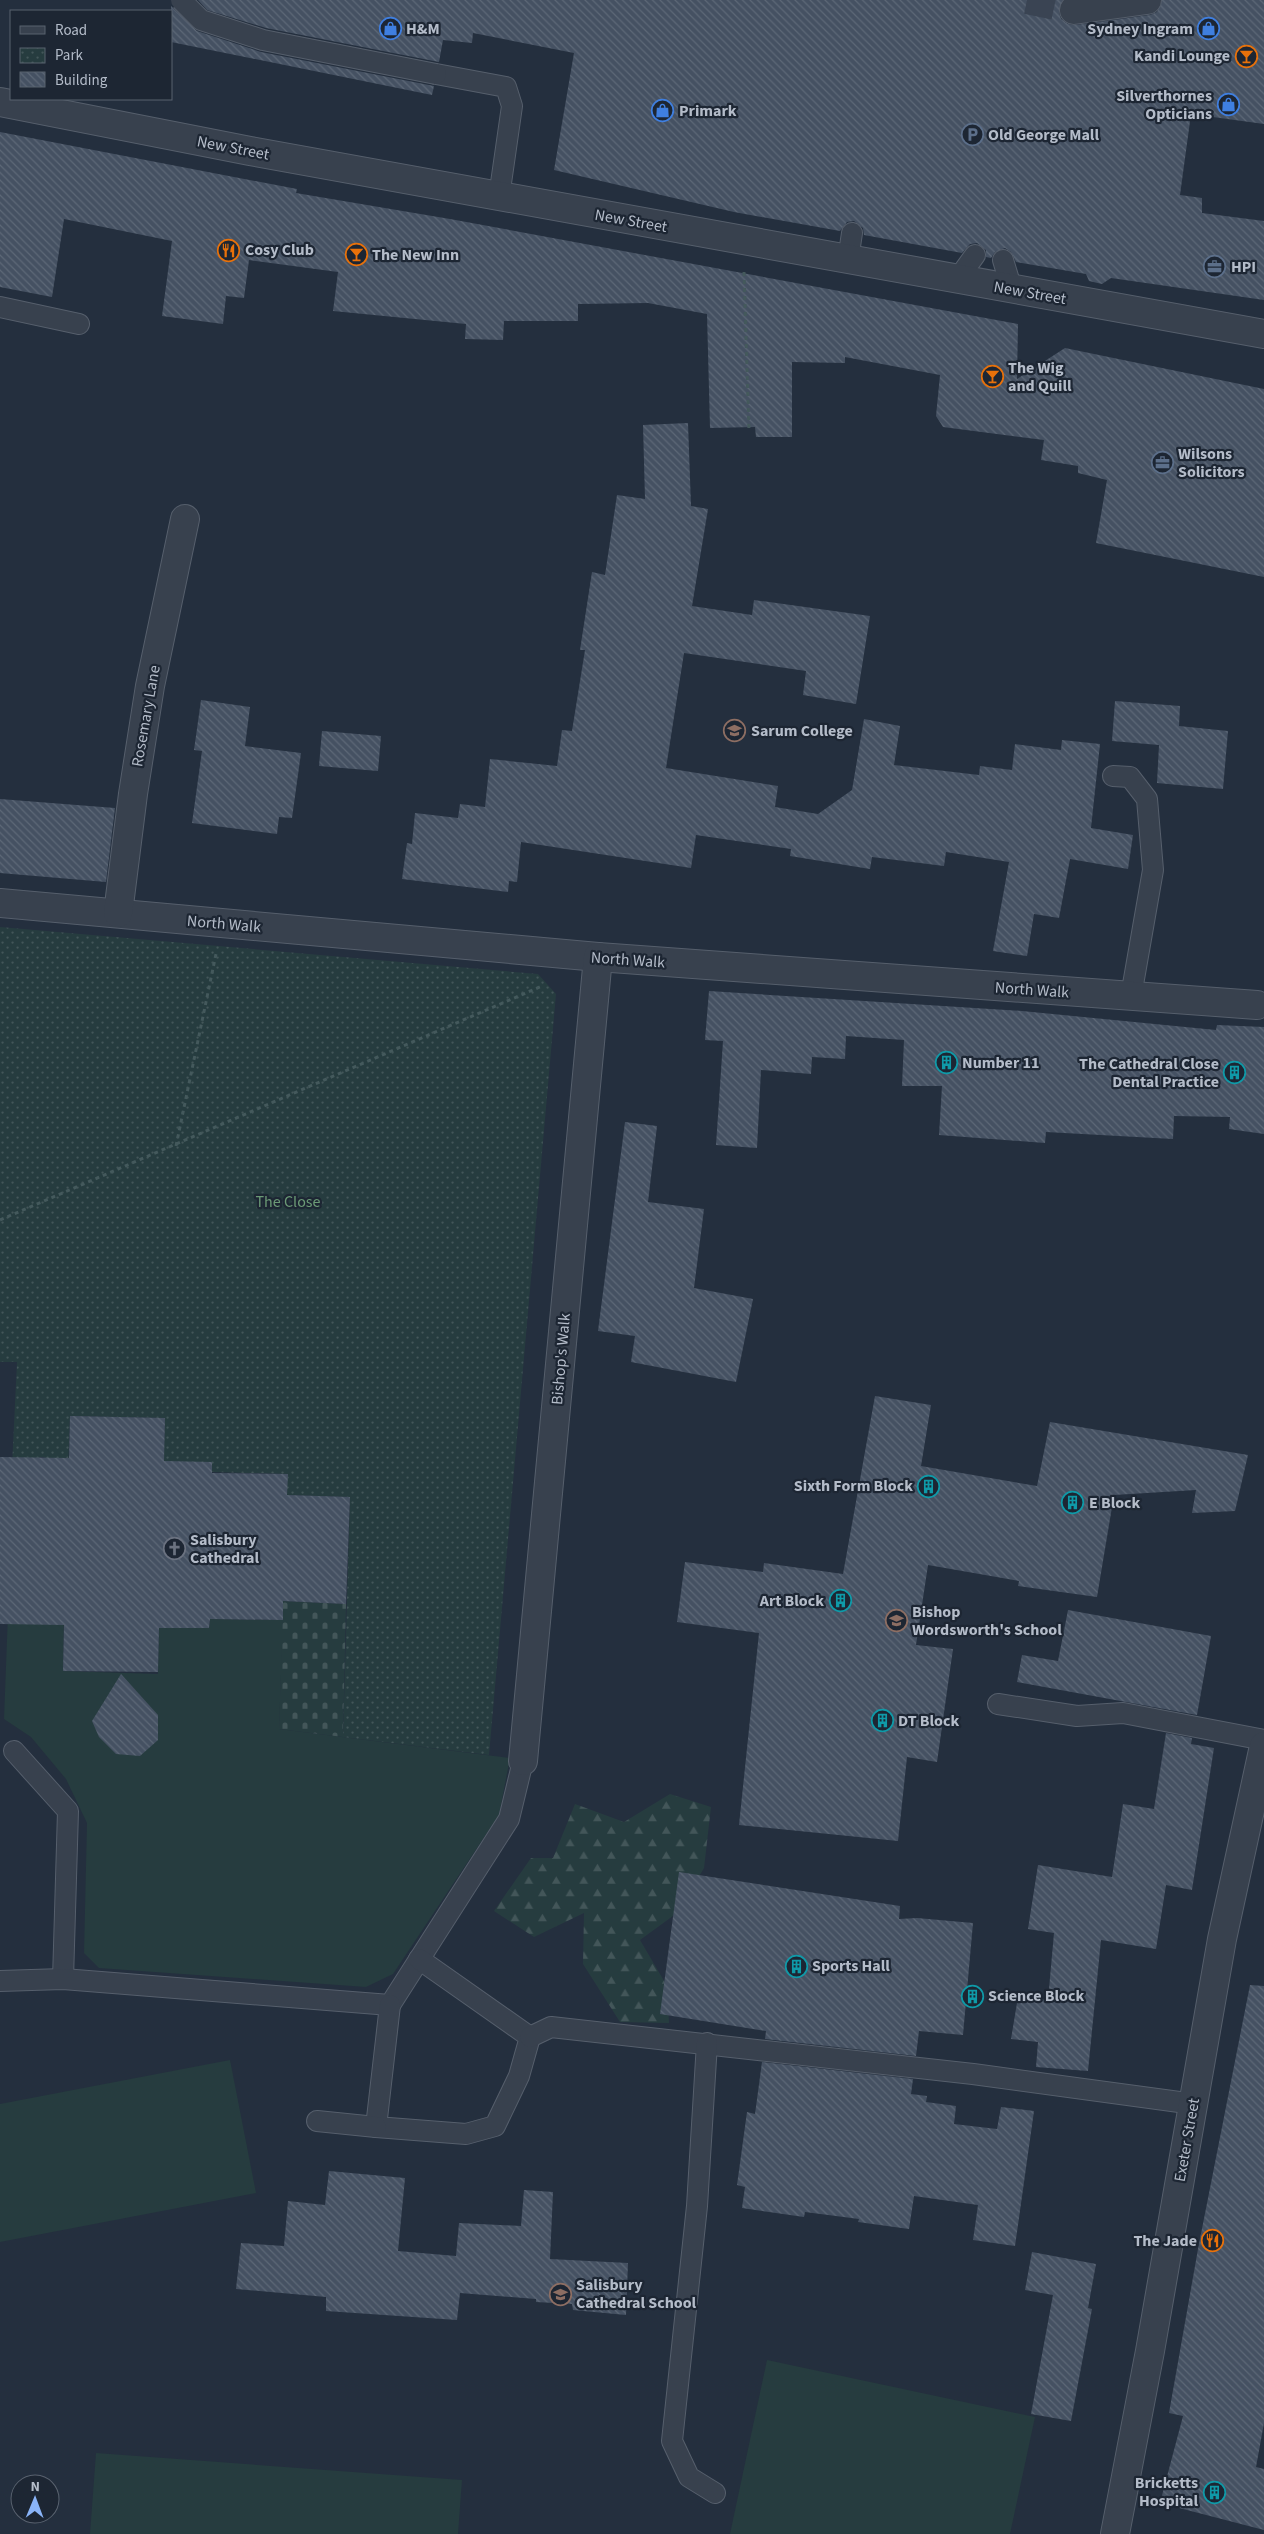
<svg xmlns="http://www.w3.org/2000/svg" width="1264" height="2534" font-family="'Source Sans 3',sans-serif">
	<style>
		.grass { fill: #263c3f }
		.forest { fill: url(#forest-firs) }
		.cemetery { fill: url(#cemetery-stones) }
		.park { fill: url(#park-dots) }
		.building { fill: url(#building-back-hatch) }
		.lines { fill: none; stroke-linecap: round; stroke-linejoin: round }
		.pedestrian-tunnel { stroke: #3a4453; stroke-width: 28; stroke-dasharray: 28 14; stroke-linecap: butt }
		.service-casing { stroke: #565f6c; stroke-width: 22 }
		.pedestrian-casing { stroke: #565f6c; stroke-width: 30 }
		.minor-casing { stroke: #565f6c; stroke-width: 30 }
		.tertiary-casing { stroke: #565f6c; stroke-width: 30 }
		.path { stroke: #44595c; stroke-width: 3; stroke-dasharray: 4 4; stroke-linecap: butt }
		.service { stroke: #38414e; stroke-width: 20 }
		.pedestrian { stroke: #38414e; stroke-width: 28 }
		.minor { stroke: #38414e; stroke-width: 28 }
		.tertiary { stroke: #38414e; stroke-width: 28 }
		.service-bridge-casing { stroke: #565f6c; stroke-width: 22; stroke-linecap: butt }
		.service-bridge { stroke: #38414e; stroke-width: 20 }
		.labels { text-anchor: middle; dominant-baseline: central; stroke-width: 4.5; stroke-linejoin: round; paint-order: stroke }
		.poi-label { font-size: 16px; font-weight: bold; fill: #b4bcc9; stroke: #1d2633; text-anchor: start }
		.street-label { font-size: 16px; fill: #b4bcc9; stroke: #1d2633 }
		.park-label { font-size: 16px; fill: #6b9a76; stroke: #1d2633 }
	</style>
	<defs>
		<pattern id="forest-firs" width="22" height="20" patternUnits="userSpaceOnUse" patternTransform="scale(1.25)"><rect width="22" height="20" fill="#263c3f"/><path d="M5 1l3.5 6h-7zM16 11l3.5 6h-7z" fill="#435659"/></pattern>
		<pattern id="cemetery-stones" width="16" height="16" patternUnits="userSpaceOnUse" patternTransform="scale(1.25)"><rect width="16" height="16" fill="#263c3f"/><path d="M2 7V4a2 2 0 0 1 4 0v3zM10 15v-3a2 2 0 0 1 4 0v3z" fill="#435659"/></pattern>
		<pattern id="park-dots" width="8" height="8" patternUnits="userSpaceOnUse" patternTransform="scale(1.25)"><rect width="8" height="8" fill="#263c3f"/><path d="M2 2h.1M6 6h.1" fill="none" stroke="#435659" stroke-width="1.8" stroke-linecap="round"/></pattern>
		<pattern id="building-back-hatch" width="6" height="6" patternUnits="userSpaceOnUse" patternTransform="scale(1.25)"><rect width="6" height="6" fill="#455162"/><path d="M-1 5l2 2M0 0l6 6M5-1l2 2" fill="none" stroke="#5d6877"/></pattern>
	</defs>
	<rect width="100%" height="100%" fill="#242f3e"/>
	<g class="grass">
		<path d="M8,1613L64,1614L63,1671L158,1674L159,1617L205,1619L206,1628H209L210,1619L283,1620L279,1729L510,1758L499,1815L393,1974L366,1987L99,1968L84,1953L87,1823L66,1779L31,1737L4,1719Z"/>
		<path d="M230,2060L256,2193L0,2242V2104Z"/>
		<path d="M767,2360L1035,2417L1010,2534H730Z"/>
		<path d="M96,2453L462,2480L458,2534H90Z"/>
	</g>
	<path class="forest" d="M670,1794L711,1807L704,1868L677,1913L640,1940L667,1986L669,2023L620,2022L583,1964L584,1913L534,1937L494,1911L531,1858H553L575,1804L624,1822Z"/>
	<path class="cemetery" d="M283,1601L346,1604L343,1737L279,1729Z"/>
	<path class="park" d="M0,927L538,974L556,994L489,1755L343,1737L350,1497L287,1495V1474L212,1472L178,1461L163,1472L165,1418L70,1416L68,1469L43,1457H39L38,1468L12,1467L17,1362H0Z"/>
	<g class="building">
		<path d="M198,0H1063L1059,12L1061,19L1068,24L1076,25L1150,15L1157,12L1162,0H1264V124L1191,114L1180,195L1202,198V213L1264,221V300L1111,278L1102,284L1089,281L1086,274L1016,262L1011,252L1005,248L995,252L991,258L986,257V250L977,243L970,244L962,253L864,235L863,228L854,221L847,222L840,231L734,212L554,170L574,53L473,33L472,43L443,40L439,62L266,28L207,10Z"/>
		<path d="M171,6L197,31L261,52L434,86L432,95L171,42Z"/>
		<path d="M0,132L297,189L296,193L450,219L1018,324L1017,379L1065,348L1264,389V577L1096,543L1107,480L1078,473V466L1041,460L1044,440L943,427L936,416L940,375L845,357V363L792,362V437H756L755,427L710,428L707,314L648,303L578,304V321H504L503,340L465,339L466,324L333,311L338,272L249,260L244,298L226,296L223,324L162,316L172,241L64,219L52,297L0,287Z"/>
		<path d="M688,423L691,506L708,509L692,606L752,615L754,600L870,616L856,704L803,695L806,671L684,653L666,768L778,786L775,807L818,814L852,790L864,719L900,726L894,765L979,775L980,766L1012,770L1015,744L1061,750L1062,740L1100,744L1091,828L1133,835L1128,869L1070,859L1059,918L1034,914L1027,956L993,951L1009,862L946,852L944,866L872,857L870,869L790,856L791,849L696,835L691,868L521,842L517,882L509,881L508,892L402,879L407,843L412,844L415,813L458,818L460,804L485,807L490,759L557,766L562,730L572,731L585,650H580L592,572L605,575L617,495L645,499L643,425Z"/>
		<path d="M201,700L250,707L245,746L301,753L292,818L279,817L277,834L192,823L202,751L194,750Z"/>
		<path d="M1115,701L1180,706L1179,726L1228,731L1223,789L1157,783L1159,745L1112,741Z"/>
		<path d="M322,731L381,736L378,771L319,766Z"/>
		<path d="M0,799L115,808L106,882L0,873Z"/>
		<path d="M709,991L1022,1011L1216,1030L1217,1025L1264,1027V1134L1229,1129L1230,1117L1174,1116L1173,1139L1046,1132L1045,1143L939,1135L942,1086H902L904,1040L846,1036L845,1059L812,1057L811,1074L761,1070L757,1148L716,1145L723,1041L705,1040Z"/>
		<path d="M625,1122L657,1126L648,1202L704,1209L694,1288L753,1299L736,1382L631,1362L635,1336L598,1331Z"/>
		<path d="M875,1396L931,1405L921,1466L1037,1486L1050,1422L1248,1455L1235,1511L1192,1513L1196,1490L1114,1495L1097,1597L1018,1586L1019,1581L928,1565L916,1645L953,1649L937,1762L907,1757L898,1841L739,1825L759,1633L677,1622L685,1562L763,1572L764,1563L843,1574Z"/>
		<path d="M70,1416L165,1418L164,1461L212,1462V1473L288,1474L287,1495L350,1497L346,1604L283,1601V1620L210,1619L209,1628H159L158,1672L63,1671L64,1625L0,1624V1457L69,1458Z"/>
		<path d="M1068,1610L1211,1636L1197,1715L1017,1682L1022,1655L1058,1661Z"/>
		<path d="M121,1674L158,1715V1740L140,1756L116,1754L99,1737L92,1721Z"/>
		<path d="M1166,1733L1192,1738L1191,1744L1214,1748L1192,1890L1166,1885L1156,1949L1101,1940L1088,2071L1036,2067L1038,2042L1011,2039L1018,1997L1048,2000L1054,1933L1028,1929L1038,1865L1112,1877L1123,1804L1154,1809Z"/>
		<path d="M679,1872L900,1906L899,1919L917,1918L973,1923L963,2035L919,2031L916,2056L765,2039L766,2031L660,2014Z"/>
		<path d="M1250,1985L1264,1986V2423L1256,2467L1264,2469V2530L1160,2503L1183,2416L1169,2413L1198,2249Z"/>
		<path d="M762,2062L913,2079L911,2094L927,2096L926,2102L956,2106L954,2124L997,2129L1001,2107L1034,2111L1015,2246L973,2240L978,2205L914,2196L909,2229L858,2222L859,2219L805,2212L804,2217L742,2208L745,2187L737,2185L747,2112L755,2114Z"/>
		<path d="M329,2171L405,2178L398,2251L456,2256L459,2223L521,2226L524,2190L553,2192L550,2259L628,2263L626,2315L573,2310L572,2304L536,2302V2299L460,2293L457,2320L326,2311V2297L236,2289L241,2243L284,2246L288,2201L325,2205Z"/>
		<path d="M1032,2252L1096,2264L1088,2308L1092,2309L1071,2421L1031,2414L1053,2295L1025,2290Z"/>
	</g>
	<g class="lines">
		<path class="pedestrian-tunnel" d="M1027,0L1074,10"/>
		<defs>
			<g id="service">
				<path d="M436,74L506,87L512,106L499,197"/>
				<path d="M848,260L852,233"/>
				<path d="M1003,260L1012,290"/>
				<path d="M957,280L975,255"/>
				<path d="M0,307L79,324"/>
				<path d="M1113,776L1130,777L1147,799L1153,870L1131,996"/>
				<path d="M998,1704L1077,1716L1123,1713L1264,1740"/>
				<path d="M14,1751L68,1811L63,1979"/>
				<path d="M0,1981L63,1979L390,2005L509,1819L523,1761"/>
				<path d="M390,2005L376,2127L466,2134L495,2126L519,2076L530,2037L419,1959"/>
				<path d="M530,2037L551,2027L973,2074L1194,2104"/>
				<path d="M707,2043L697,2206L672,2441L689,2477L715,2493"/>
				<path d="M317,2121L376,2127"/>
			</g>
			<path id="pedestrian" d="M1074,10L1147,0"/>
			<g id="minor">
				<path d="M0,903L598,957L1257,1005"/>
				<path d="M118,913L133,794L150,686L185,519"/>
				<path d="M523,1761L598,957"/>
			</g>
			<g id="tertiary">
				<path d="M0,102L250,151L1264,334"/>
				<path d="M1115,2534L1150,2351L1222,1939L1264,1746"/>
			</g>
		</defs>
		<use href="#service" class="service-casing"/>
		<use href="#pedestrian" class="pedestrian-casing"/>
		<use href="#minor" class="minor-casing"/>
		<use href="#tertiary" class="tertiary-casing"/>
		<g class="path">
			<path d="M744,272L749,432"/>
			<path d="M176,1146L216,954"/>
			<path d="M0,1220L542,986"/>
		</g>
		<use href="#service" class="service"/>
		<use href="#pedestrian" class="pedestrian"/>
		<use href="#minor" class="minor"/>
		<use href="#tertiary" class="tertiary"/>
		<defs>
			<path id="service-bridge" d="M181,0L201,20L263,40L436,74"/>
		</defs>
		<use href="#service-bridge" class="service-bridge-casing"/>
		<use href="#service-bridge" class="service-bridge"/>
	</g>
	<defs>
		<symbol id="shop-ring" viewBox="-11 -11 22 22"><circle r="9.5" fill="#1d2633" stroke="#3f7fe0" stroke-width="1.5"/><path d="M-5-2.5h2.3a2.7 3.5 0 0 1 5.4 0H5L5.5 6h-11ZM-1.5-2.5h3a1.5 2.3 0 0 0-3 0Z" fill="#3f7fe0"/></symbol>
		<symbol id="bar-ring" viewBox="-11 -11 22 22"><circle r="9.5" fill="#1d2633" stroke="#e8710a" stroke-width="1.5"/><path d="M-6-5H6L.8 .8V4.5H3.5V6h-7V4.5H-.8V.8Z" fill="#e8710a"/></symbol>
		<symbol id="parking-ring" viewBox="-11 -11 22 22"><circle r="9.5" fill="#1d2633" stroke="#5c6f8a" stroke-width="1.5"/><path d="M-3.5-5.5H1a3.5 3.5 0 0 1 0 7H-1V5.5H-3.5ZM-1-3.4V-.6H.8a1.4 1.4 0 0 0 0-2.8Z" fill="#5c6f8a"/></symbol>
		<symbol id="restaurant-ring" viewBox="-11 -11 22 22"><circle r="9.5" fill="#1d2633" stroke="#e8710a" stroke-width="1.5"/><path d="M-5-6h1v4h1v-4h1v4h1v-4h1v5L-1.5 .5V6h-2V.5L-5-1ZM5-6V6H3V1.5H1.5Q1.5-4 5-6Z" fill="#e8710a"/></symbol>
		<symbol id="office-ring" viewBox="-11 -11 22 22"><circle r="9.5" fill="#1d2633" stroke="#5c6f8a" stroke-width="1.5"/><path d="M-6-3h4V-5.5h4V-3h4V5H-6ZM-1-4.5V-3h2v-1.5ZM-6 0V1H6V0Z" fill="#5c6f8a"/></symbol>
		<symbol id="university-ring" viewBox="-11 -11 22 22"><circle r="9.5" fill="#1d2633" stroke="#8d6e63" stroke-width="1.5"/><path d="M0-5L7-2L0 1L-7-2ZM-4 1L0 2.5L4 1V4Q0 6-4 4Z" fill="#8d6e63"/></symbol>
		<symbol id="building-ring" viewBox="-11 -11 22 22"><circle r="9.5" fill="#1d2633" stroke="#0f9aa8" stroke-width="1.5"/><path d="M-4-6H4V6H1V3H-1V6H-4ZM-2.5-4.3h1.7v1.8h-1.7ZM.8-4.3h1.7v1.8H.8ZM-2.5-1h1.7V.8h-1.7ZM.8-1h1.7V.8H.8Z" fill="#0f9aa8"/></symbol>
		<symbol id="church-ring" viewBox="-11 -11 22 22"><circle r="9.5" fill="#1d2633" stroke="#6b7280" stroke-width="1.5"/><path d="M-1.2-6h2.4v3.5h3.3v2.4h-3.3V6h-2.4V-.1h-3.3v-2.4h3.3Z" fill="#6b7280"/></symbol>
		<symbol id="school-ring" viewBox="-11 -11 22 22"><circle r="9.5" fill="#1d2633" stroke="#8d6e63" stroke-width="1.5"/><path d="M0-5L7-2L0 1L-7-2ZM-4 1L0 2.5L4 1V4Q0 6-4 4Z" fill="#8d6e63"/></symbol>
	</defs>
	<g fill-rule="evenodd">
		<use href="#shop-ring" x="378" y="16" width="25" height="25"/>
		<use href="#shop-ring" x="1196" y="16" width="25" height="25"/>
		<use href="#bar-ring" x="1234" y="44" width="25" height="25"/>
		<use href="#shop-ring" x="1216" y="92" width="25" height="25"/>
		<use href="#shop-ring" x="650" y="98" width="25" height="25"/>
		<use href="#parking-ring" x="960" y="122" width="25" height="25"/>
		<use href="#restaurant-ring" x="216" y="238" width="25" height="25"/>
		<use href="#bar-ring" x="344" y="242" width="25" height="25"/>
		<use href="#office-ring" x="1202" y="254" width="25" height="25"/>
		<use href="#bar-ring" x="980" y="364" width="25" height="25"/>
		<use href="#office-ring" x="1150" y="450" width="25" height="25"/>
		<use href="#university-ring" x="722" y="718" width="25" height="25"/>
		<use href="#building-ring" x="934" y="1050" width="25" height="25"/>
		<use href="#building-ring" x="1222" y="1060" width="25" height="25"/>
		<use href="#building-ring" x="916" y="1474" width="25" height="25"/>
		<use href="#building-ring" x="1060" y="1490" width="25" height="25"/>
		<use href="#church-ring" x="162" y="1536" width="25" height="25"/>
		<use href="#building-ring" x="828" y="1588" width="25" height="25"/>
		<use href="#school-ring" x="884" y="1608" width="25" height="25"/>
		<use href="#building-ring" x="870" y="1708" width="25" height="25"/>
		<use href="#building-ring" x="784" y="1954" width="25" height="25"/>
		<use href="#building-ring" x="960" y="1984" width="25" height="25"/>
		<use href="#restaurant-ring" x="1200" y="2228" width="25" height="25"/>
		<use href="#school-ring" x="548" y="2282" width="25" height="25"/>
		<use href="#building-ring" x="1202" y="2480" width="25" height="25"/>
	</g>
	<g class="labels">
		<g class="poi-label">
			<text x="406" y="29">H&amp;M</text>
			<text x="1193" y="29" text-anchor="end">Sydney Ingram</text>
			<text x="1230" y="56" text-anchor="end">Kandi Lounge</text>
			<text x="1212" y="96" text-anchor="end">Silverthornes<tspan x="1212" dy="18">Opticians</tspan></text>
			<text x="679" y="111">Primark</text>
			<text x="988" y="135">Old George Mall</text>
			<text x="245" y="250">Cosy Club</text>
			<text x="372" y="255">The New Inn</text>
			<text x="1231" y="267">HPI</text>
			<text x="1008" y="368">The Wig<tspan x="1008" dy="18">and Quill</tspan></text>
			<text x="1178" y="454">Wilsons<tspan x="1178" dy="18">Solicitors</tspan></text>
			<text x="751" y="731">Sarum College</text>
			<text x="962" y="1063">Number 11</text>
			<text x="1219" y="1064" text-anchor="end">The Cathedral Close<tspan x="1219" dy="18">Dental Practice</tspan></text>
			<text x="913" y="1486" text-anchor="end">Sixth Form Block</text>
			<text x="1089" y="1503">E Block</text>
			<text x="190" y="1540">Salisbury<tspan x="190" dy="18">Cathedral</tspan></text>
			<text x="824" y="1601" text-anchor="end">Art Block</text>
			<text x="912" y="1612">Bishop<tspan x="912" dy="18">Wordsworth's School</tspan></text>
			<text x="898" y="1721">DT Block</text>
			<text x="812" y="1966">Sports Hall</text>
			<text x="988" y="1996">Science Block</text>
			<text x="1197" y="2241" text-anchor="end">The Jade</text>
			<text x="576" y="2285">Salisbury<tspan x="576" dy="18">Cathedral School</tspan></text>
			<text x="1198" y="2483" text-anchor="end">Bricketts<tspan x="1198" dy="18">Hospital</tspan></text>
		</g>
		<g class="street-label">
			<text transform="translate(233 148) rotate(11)">New Street</text>
			<text transform="translate(631 221) rotate(10)">New Street</text>
			<text transform="translate(1030 293) rotate(10)">New Street</text>
			<text transform="translate(146 716) rotate(-80)">Rosemary Lane</text>
			<text transform="translate(224 924) rotate(5)">North Walk</text>
			<text transform="translate(628 960) rotate(4)">North Walk</text>
			<text transform="translate(1032 990) rotate(4)">North Walk</text>
			<text transform="translate(561 1359) rotate(-85)">Bishop's Walk</text>
			<text transform="translate(1187 2140) rotate(-80)">Exeter Street</text>
		</g>
		<g class="park-label">
			<text x="288" y="1202">The Close</text>
		</g>
	</g>
	<rect x="10" y="10" width="162" height="90" fill="#1d2633" stroke="#59626f"/>
	<rect x="20" y="26" width="25" height="8" fill="#38414e" stroke="#59626f"/>
	<text x="55" y="35" font-size="15" fill="#b4bcc9">Road</text>
	<rect x="20" y="48" width="25" height="15" fill="url(#park-dots)" stroke="#59626f"/>
	<text x="55" y="60" font-size="15" fill="#b4bcc9">Park</text>
	<rect x="20" y="72" width="25" height="15" fill="url(#building-back-hatch)" stroke="#59626f"/>
	<text x="55" y="85" font-size="15" fill="#b4bcc9">Building</text>
	<g transform="translate(35 2499) rotate(1)"><circle r="24" fill="#1d2633" stroke="#59626f"/>
	<path d="M0-4L9 19L0 12L-9 19Z" fill="#8ab4f8"/>
	<text y="-8" font-size="14" font-weight="bold" text-anchor="middle" fill="#b4bcc9">N</text>
	</g>
</svg>
